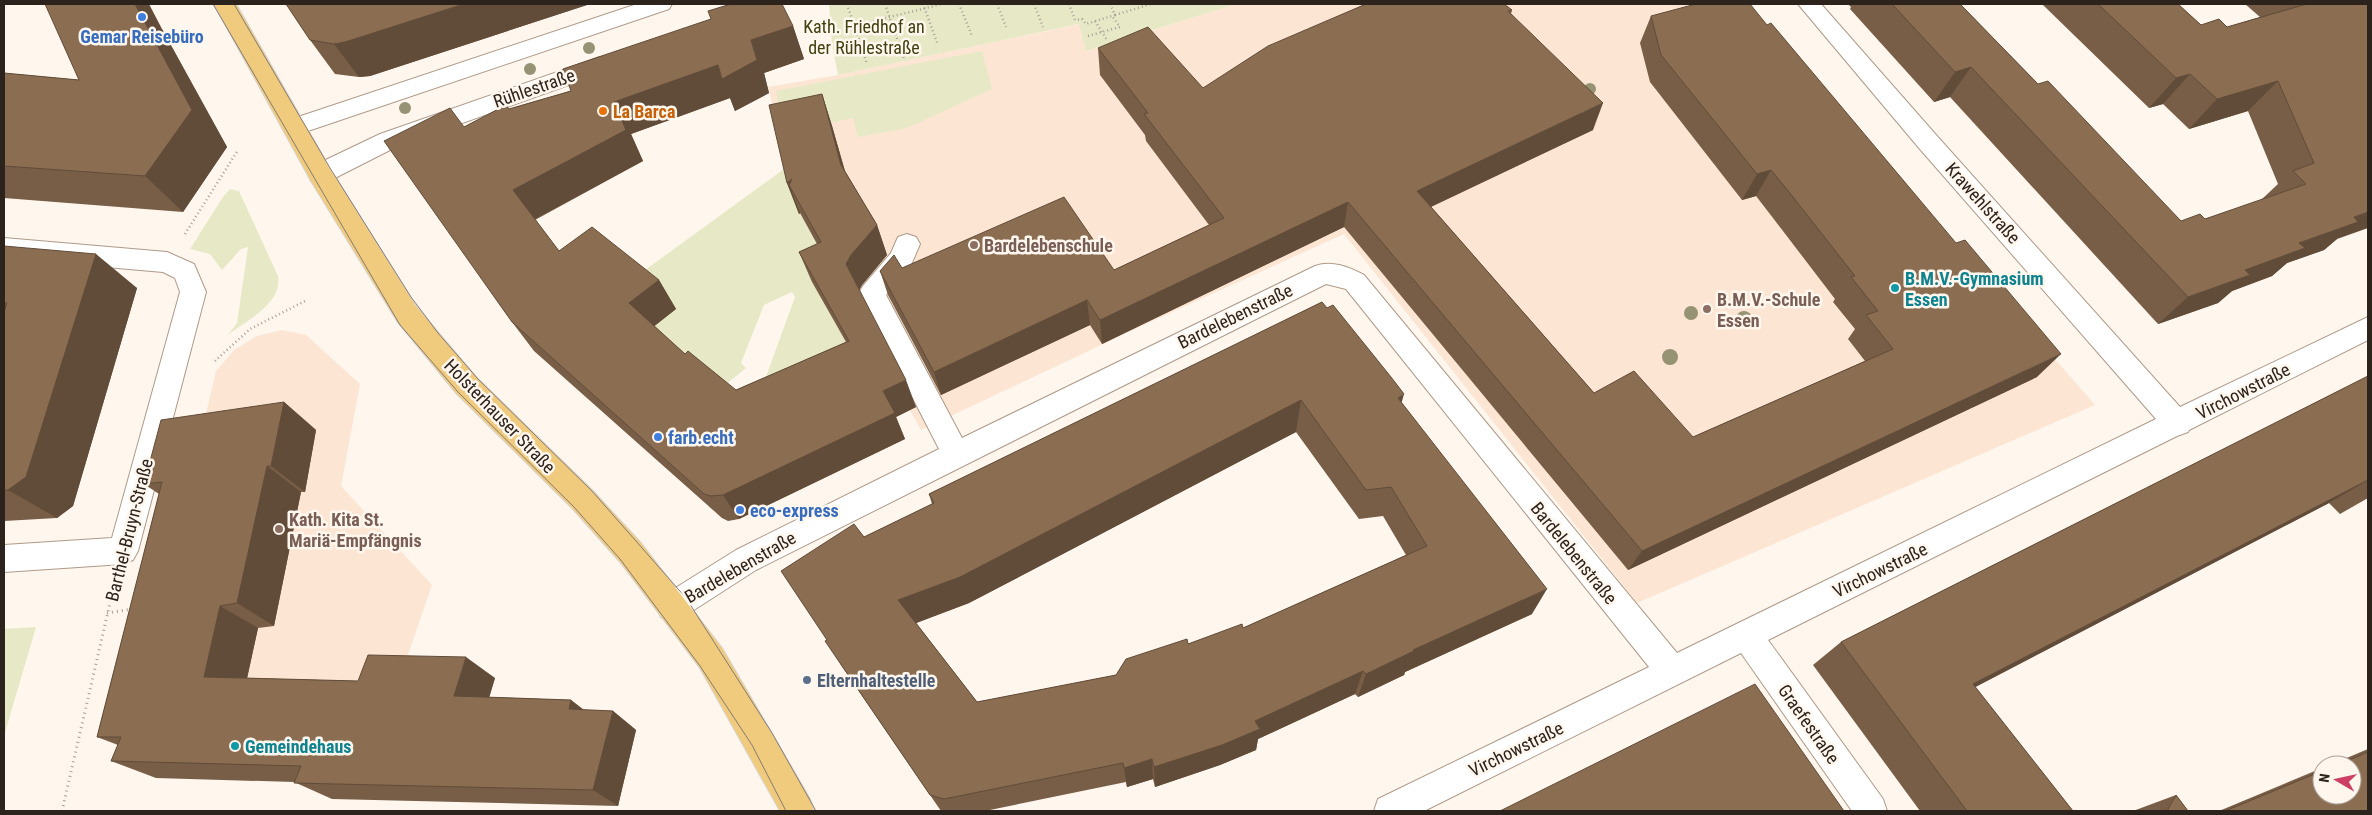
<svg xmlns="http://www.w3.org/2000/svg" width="2372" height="815" font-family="'Roboto Condensed',sans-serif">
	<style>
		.built { fill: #fce6d3 }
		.green { fill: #e7e9c6 }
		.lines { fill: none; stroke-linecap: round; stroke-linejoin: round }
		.minor-casing { stroke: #ae9a89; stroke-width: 2 }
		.major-casing { stroke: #d9d7d6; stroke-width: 2 }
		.path-far1 { stroke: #a89f97; stroke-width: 2.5; stroke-dasharray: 1 3; stroke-linecap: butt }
		.path { stroke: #a89f97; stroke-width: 3; stroke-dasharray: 1 4; stroke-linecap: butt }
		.minor { fill: #fff; fill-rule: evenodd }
		.major { fill: #f0ca7d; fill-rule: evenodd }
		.tram { stroke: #847b74; stroke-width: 1 }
		.tree { fill: #969274 }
		.wall { fill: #785e47; fill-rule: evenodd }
		.shaded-wall { fill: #614c39 }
		.building { fill: #8b6d52; stroke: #614c39; fill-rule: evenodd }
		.shop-dot { fill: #3f7fe0; stroke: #fff6ee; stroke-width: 2 }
		.food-dot { fill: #e8710a; stroke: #fff6ee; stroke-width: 2 }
		.education-dot { fill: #8d6e63; stroke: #fff6ee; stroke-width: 2 }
		.culture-dot { fill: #0f9aa8; stroke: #fff6ee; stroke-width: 2 }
		.service-dot { fill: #5c6f8a; stroke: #fff6ee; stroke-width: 2 }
		.labels { text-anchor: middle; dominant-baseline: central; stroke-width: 5; stroke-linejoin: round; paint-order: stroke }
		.park-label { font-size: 18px; fill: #404110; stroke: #fff6ee }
		.shop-label { font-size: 18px; font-weight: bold; fill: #366cbe; stroke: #fff6ee; text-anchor: start }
		.street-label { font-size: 18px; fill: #2b231c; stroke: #fff6ee }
		.food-label { font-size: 18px; font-weight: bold; fill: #c56008; stroke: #fff6ee; text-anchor: start }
		.education-label { font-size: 18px; font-weight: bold; fill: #785e54; stroke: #fff6ee; text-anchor: start }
		.culture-label { font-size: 18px; font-weight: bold; fill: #0d838f; stroke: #fff6ee; text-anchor: start }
		.service-label { font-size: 18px; font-weight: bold; fill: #4e5e75; stroke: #fff6ee; text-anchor: start }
	</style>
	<rect width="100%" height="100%" fill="#fff6ee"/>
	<g class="built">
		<path d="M1236,4H1745L2095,405L1637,603L1344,234L1150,322L921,430L799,212L768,87L838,75L1080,24L1086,51Z"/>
		<path d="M282,330L306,335L360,384L341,486L432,585L392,701L191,697L198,448L216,371L234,350L257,336Z"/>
	</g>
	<g class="green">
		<path d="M829,4H1236L1086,51L1079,24L838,75L832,44Z"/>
		<path d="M982,51L992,89L907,128L858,137L853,118L785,133L776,91Z"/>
		<path d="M788,166L799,212L841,287L820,296L856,360L756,404L795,297L792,292L764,305L741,363L746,368L719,390L645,333L634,278Z"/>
		<path d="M230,189L239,191L278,276C283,303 247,320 228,335L237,323L248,247L241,249L222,270L210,254L190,249L223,197Z"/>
		<path d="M36,627L4,736V629Z"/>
	</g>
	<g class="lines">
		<defs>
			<g id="minor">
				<path d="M637,4H672L669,9L302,133L294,136L286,133L282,127L286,121Z"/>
				<path d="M1798,4H1821L1937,136L2180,407L2368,317V340L2189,430L2188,432L2177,436L1768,640L1883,799L1887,811H1852L1741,653L1424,811H1374L1378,799L1649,667L1346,289L1326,284L756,570L683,617L672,621L661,617L657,607L661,597L736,550L939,449L859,293L863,286L891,253L898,237L907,234L916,237L920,244L911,265L886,295L962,438L1315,266C1332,260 1349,267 1364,275L1677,653L2156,419L1919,148Z"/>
				<path d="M600,57L608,59L612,65L608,71L398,146L329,181L320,183L311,181L308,174L311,167L380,134Z"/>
				<path d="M4,238L167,252L194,264L206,292L138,551L133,560L123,564L4,572V545L112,538L180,292L175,278L163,272L4,258Z"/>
			</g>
			<path id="major" d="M214,4H236L329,167L415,305L476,377L593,491L641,543L722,648L810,799L814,811H780L700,668L621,563L573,509L456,393L397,321L311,181Z"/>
		</defs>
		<use href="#minor" class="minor-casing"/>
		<use href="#major" class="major-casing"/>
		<g class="path-far1">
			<path d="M847,4L867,64"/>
			<path d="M885,4L904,58"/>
			<path d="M923,4L938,45"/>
			<path d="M959,4L972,36"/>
			<path d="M997,4L1006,27"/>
			<path d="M1034,4L1043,27"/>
			<path d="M1069,4L1075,20L1082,19L1086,24L1115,15L1110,4"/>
			<path d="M1115,15L1151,4"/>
			<path d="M1095,21L1107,40"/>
			<path d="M854,26L942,4"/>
			<path d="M1088,36L1120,27L1112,16"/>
			<path d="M185,234L238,150"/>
			<path d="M215,361L250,329L307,300"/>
		</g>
		<g class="path">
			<path d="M107,613L132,609"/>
			<path d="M62,811L113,590"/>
		</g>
		<use href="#minor" class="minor"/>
		<use href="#major" class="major"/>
		<g class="tram">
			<path d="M213,4L400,325L458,392L574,507L620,559L700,666L752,745L786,811"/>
			<path d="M234,4L330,168L411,297L438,333L478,379L592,491L686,598L772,733L816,811"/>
		</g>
	</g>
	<g class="tree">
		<circle cx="589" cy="48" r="6"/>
		<circle cx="530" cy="69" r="6"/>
		<circle cx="1590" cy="89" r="6"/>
		<circle cx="405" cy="108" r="6"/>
		<circle cx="1691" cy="313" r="7"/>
		<circle cx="1744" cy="319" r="8"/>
		<circle cx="1670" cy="357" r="8"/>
	</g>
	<g class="wall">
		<path d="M286,4H590L370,76L359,77L335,74L310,40Z"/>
		<path d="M1848,4H1960L2038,84L2181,221L2205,219L2261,200L2278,184L2248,111L2189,129L2163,104L2149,108L2042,4H2178L2201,25L2227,27L2260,17L2245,4H2368L2337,239L2324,250L2287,263L2272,276L2232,291L2218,303L2158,324L1950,97L1934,102L1850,9L1851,7Z"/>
		<path d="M1512,10L1511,14L1593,130L1431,207L1594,393L1693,437L1865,361L1848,339L1855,329L1833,302L1835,299L1773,218L1756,196L1742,200L1650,82L1640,43L1651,16L2037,377L1628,570L1344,227L1102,344L1090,325L941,395L888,295L880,271L902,268L1114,270L1209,225L1146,141L1145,135L1100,75L1098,48L1203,88Z"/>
		<path d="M793,26L804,59L764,73L769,93L735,111L730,98L631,134L643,161L535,220L559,251L659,280L676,309L654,326L685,354L736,390L846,342L812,282L799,252L817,244L800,213L799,214L787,183L822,94L832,126L845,171L877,225L887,255L862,285L859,290L916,407L896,417L905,439L739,519L728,521L722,518L534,351L512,322L464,127L509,109Z"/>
		<path d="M162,29L227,147L183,212L4,198V73L79,80Z"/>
		<path d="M4,246L137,288L73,506L57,518L4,521Z"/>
		<path d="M1322,302L1402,403L1532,614L1405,672L1404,675L1358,697L1355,694L1258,739L1256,750L1220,765L1155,787L1153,779L1127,787L1126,782L985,811H941L841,665L827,640L864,537L932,504L929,494ZM1296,432L1359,519L1383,516L1406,555L1243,628L1188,644L1116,675L977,702L916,623L969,603Z"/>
		<path d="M2368,376V498L2340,514L2329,503L1975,687L2073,811H1920L1813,665L1841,642Z"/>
		<path d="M284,402L316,430L305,492H301L274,626L258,628L247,678L358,681L495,678L489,697L571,700L583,710L613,711L636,730L618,806L332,799L294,782L156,778L111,761L118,745L97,737L159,494L144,484Z"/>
		<path d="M2368,749V811H2219L2322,768V795L2352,765H2330Z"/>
		<path d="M2176,795L2188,811H2133Z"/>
	</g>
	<g class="shaded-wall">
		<path d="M135,4H149L162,29L227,147L183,212L145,176Z"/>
		<path d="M464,4H590L370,76L359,77L334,44Z"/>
		<path d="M793,26L804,59L764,73L769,93L735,111L730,98L631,134L643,161L533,220L513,190L614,102L751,40Z"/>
		<path d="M1971,67L1950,97L1934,102L1955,72Z"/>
		<path d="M2190,74L2163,104L2149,108L2176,78Z"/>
		<path d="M2278,81L2248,111L2189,129L2217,99Z"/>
		<path d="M822,94L832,126L852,196L841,165Z"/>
		<path d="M1603,103L1593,130L1411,216L1417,191Z"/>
		<path d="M1771,170L1756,196L1742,200L1757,174Z"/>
		<path d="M792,179L789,185L800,213L799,214L787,183Z"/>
		<path d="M1348,202L1344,227L1102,344L1100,320Z"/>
		<path d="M2368,212V228L2337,239L2324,250L2287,263L2272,276L2232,291L2218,303L2158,324L2188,297L2354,217Z"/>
		<path d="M877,225L887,255L862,285L857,294L846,264L851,255Z"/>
		<path d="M96,254L137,288L73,506L57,518L8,490Z"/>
		<path d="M659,280L676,309L647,332L629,303Z"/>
		<path d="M1087,300L1090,325L941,395L934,372Z"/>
		<path d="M2061,354L2037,377L1628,570L1642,551Z"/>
		<path d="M906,380L916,407L896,417L905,439L739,519L723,495L883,391Z"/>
		<path d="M1404,394L1395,426L1398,398Z"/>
		<path d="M1301,400L1296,432L969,603L911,625L898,600Z"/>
		<path d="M284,402L316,430L305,492L271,466Z"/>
		<path d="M267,466L301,492L274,626L237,603Z"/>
		<path d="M2368,480L2329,503L1939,706L1973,684Z"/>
		<path d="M1547,589L1532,614L1405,672L1404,675L1358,697L1366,674L1413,650Z"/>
		<path d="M220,606L258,628L243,697L204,677Z"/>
		<path d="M466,657L495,678L484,715L454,696Z"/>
		<path d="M1363,671L1355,694L1258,739L1256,750L1220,765L1155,787L1154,767Z"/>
		<path d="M571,700L596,719L569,709Z"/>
		<path d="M613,711L636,730L618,806L593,790Z"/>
		<path d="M1152,759L1153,779L1127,787L1124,768Z"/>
	</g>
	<g class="building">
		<path d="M45,4H135L192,110L145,176L4,166V73L79,80Z"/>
		<path d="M286,4H464L345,42L334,44L310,40Z"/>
		<path d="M731,4H782L793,26L751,40L757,60L722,79L718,65L614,102L626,130L513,190L559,251L592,227L659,280L629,303L685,354L688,351L736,390L849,341L799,252L821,242L789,185L792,179L787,183L769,105L822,94L841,165L877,225L851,255L846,264L906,380L883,391L895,413L723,495L711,496L704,494L512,322L384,141L450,108L464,127L506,105L509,109L571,91L563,69L711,19L708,11Z"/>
		<path d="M1366,4H1504L1512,10L1508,11L1603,103L1417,191L1594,393L1634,371L1693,437L1893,349L1866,315L1878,311L1851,277L1855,276L1789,192L1771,170L1757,174L1661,55L1651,16L1696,4H1750L1767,25L1771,23L1956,243L1965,240L2061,354L1642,551L1348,202L1100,320L1087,300L934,372L880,271L894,255L902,268L1064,197L1114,270L1224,218L1144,114L1148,113L1098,48L1148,27L1203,88L1268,46Z"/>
		<path d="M1892,4H1960L2038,84L2048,81L2181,221L2200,214L2205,219L2306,184L2293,171L2314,163L2278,81L2217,99L2190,74L2176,78L2098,4H2178L2201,25L2219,19L2227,27L2307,4H2368V212L2354,217L2358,222L2299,243L2305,248L2245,270L2250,275L2188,297L1971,67L1955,72Z"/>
		<path d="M4,246L96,254L26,477L8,490H4V312L7,303L4,302Z"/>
		<path d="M1322,302L1327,308L1333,305L1391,377L1404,394L1398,398L1547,589L1413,650L1414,651L1366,674L1363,671L1255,721L1260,729L1222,745L1154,767L1152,759L1124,768L1123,763L944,799L930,795L825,641L827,640L781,571L854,524L864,537L934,503L929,494ZM1301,400L1366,490L1391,487L1427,546L1243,628L1242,624L1188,644L1187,639L1126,659L1116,675L977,702L898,600L960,577Z"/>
		<path d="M2368,376V480L1973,684L2073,811H1967L1841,642Z"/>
		<path d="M284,402L271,466H267L237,603L220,606L204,677L358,681L368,655L466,657L454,696L571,700L569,709L613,711L593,790L294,783L301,766L111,761L121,737H97L162,482L144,484L161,420Z"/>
		<path d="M1755,684L1844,811H1500Z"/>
		<path d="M2368,752V811H2225L2322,771V795H2352V765H2337Z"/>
		<path d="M2176,795L2188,811H2167Z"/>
	</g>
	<g class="shop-dot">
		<circle cx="142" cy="17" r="5"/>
		<circle cx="658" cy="437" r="5"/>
		<circle cx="740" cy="510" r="5"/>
	</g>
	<circle class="food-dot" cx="603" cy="111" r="5"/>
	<g class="education-dot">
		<circle cx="974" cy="245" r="5"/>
		<circle cx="1707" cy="309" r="5"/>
		<circle cx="279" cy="529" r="5"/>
	</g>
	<g class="culture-dot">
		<circle cx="1895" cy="288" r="5"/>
		<circle cx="235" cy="746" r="5"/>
	</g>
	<circle class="service-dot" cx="807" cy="680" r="5"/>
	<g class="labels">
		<g class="park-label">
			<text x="864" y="26">Kath. Friedhof an<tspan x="864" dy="21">der Rühlestraße</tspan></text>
		</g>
		<g class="shop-label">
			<text x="142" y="36" text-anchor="middle">Gemar Reisebüro</text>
			<text x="668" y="437">farb.echt</text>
			<text x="750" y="510">eco-express</text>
		</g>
		<g class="street-label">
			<text transform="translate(534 88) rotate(-19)">Rühlestraße</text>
			<text transform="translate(1983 203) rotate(48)">Krawehlstraße</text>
			<text transform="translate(1235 316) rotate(-26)">Bardelebenstraße</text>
			<text transform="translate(2243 391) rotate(-27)">Virchowstraße</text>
			<text transform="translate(500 416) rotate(46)">Holsterhauser Straße</text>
			<text transform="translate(129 530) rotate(-76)">Barthel-Bruyn-Straße</text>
			<text transform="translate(1574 553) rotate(51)">Bardelebenstraße</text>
			<text transform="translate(740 567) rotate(-30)">Bardelebenstraße</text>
			<text transform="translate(1880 570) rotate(-26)">Virchowstraße</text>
			<text transform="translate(1809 724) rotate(55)">Graefestraße</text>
			<text transform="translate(1516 749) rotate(-26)">Virchowstraße</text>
		</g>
		<g class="food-label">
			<text x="613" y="111">La Barca</text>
		</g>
		<g class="education-label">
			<text x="984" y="245">Bardelebenschule</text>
			<text x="1717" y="299">B.M.V.-Schule<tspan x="1717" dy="21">Essen</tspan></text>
			<text x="289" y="519">Kath. Kita St.<tspan x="289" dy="21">Mariä-Empfängnis</tspan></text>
		</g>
		<g class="culture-label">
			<text x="1905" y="278">B.M.V.-Gymnasium<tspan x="1905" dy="21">Essen</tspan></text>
			<text x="245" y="746">Gemeindehaus</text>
		</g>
		<g class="service-label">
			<text x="817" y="680">Elternhaltestelle</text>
		</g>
	</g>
	<rect width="2372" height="815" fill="none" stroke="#2b231c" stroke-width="10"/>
	<g transform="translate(2337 780) rotate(279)"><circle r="24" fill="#fff6ee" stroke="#aaa29a"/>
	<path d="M0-4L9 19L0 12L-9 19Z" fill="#ce3f65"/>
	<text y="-8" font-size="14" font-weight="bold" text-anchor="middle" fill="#2b231c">N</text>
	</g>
</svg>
